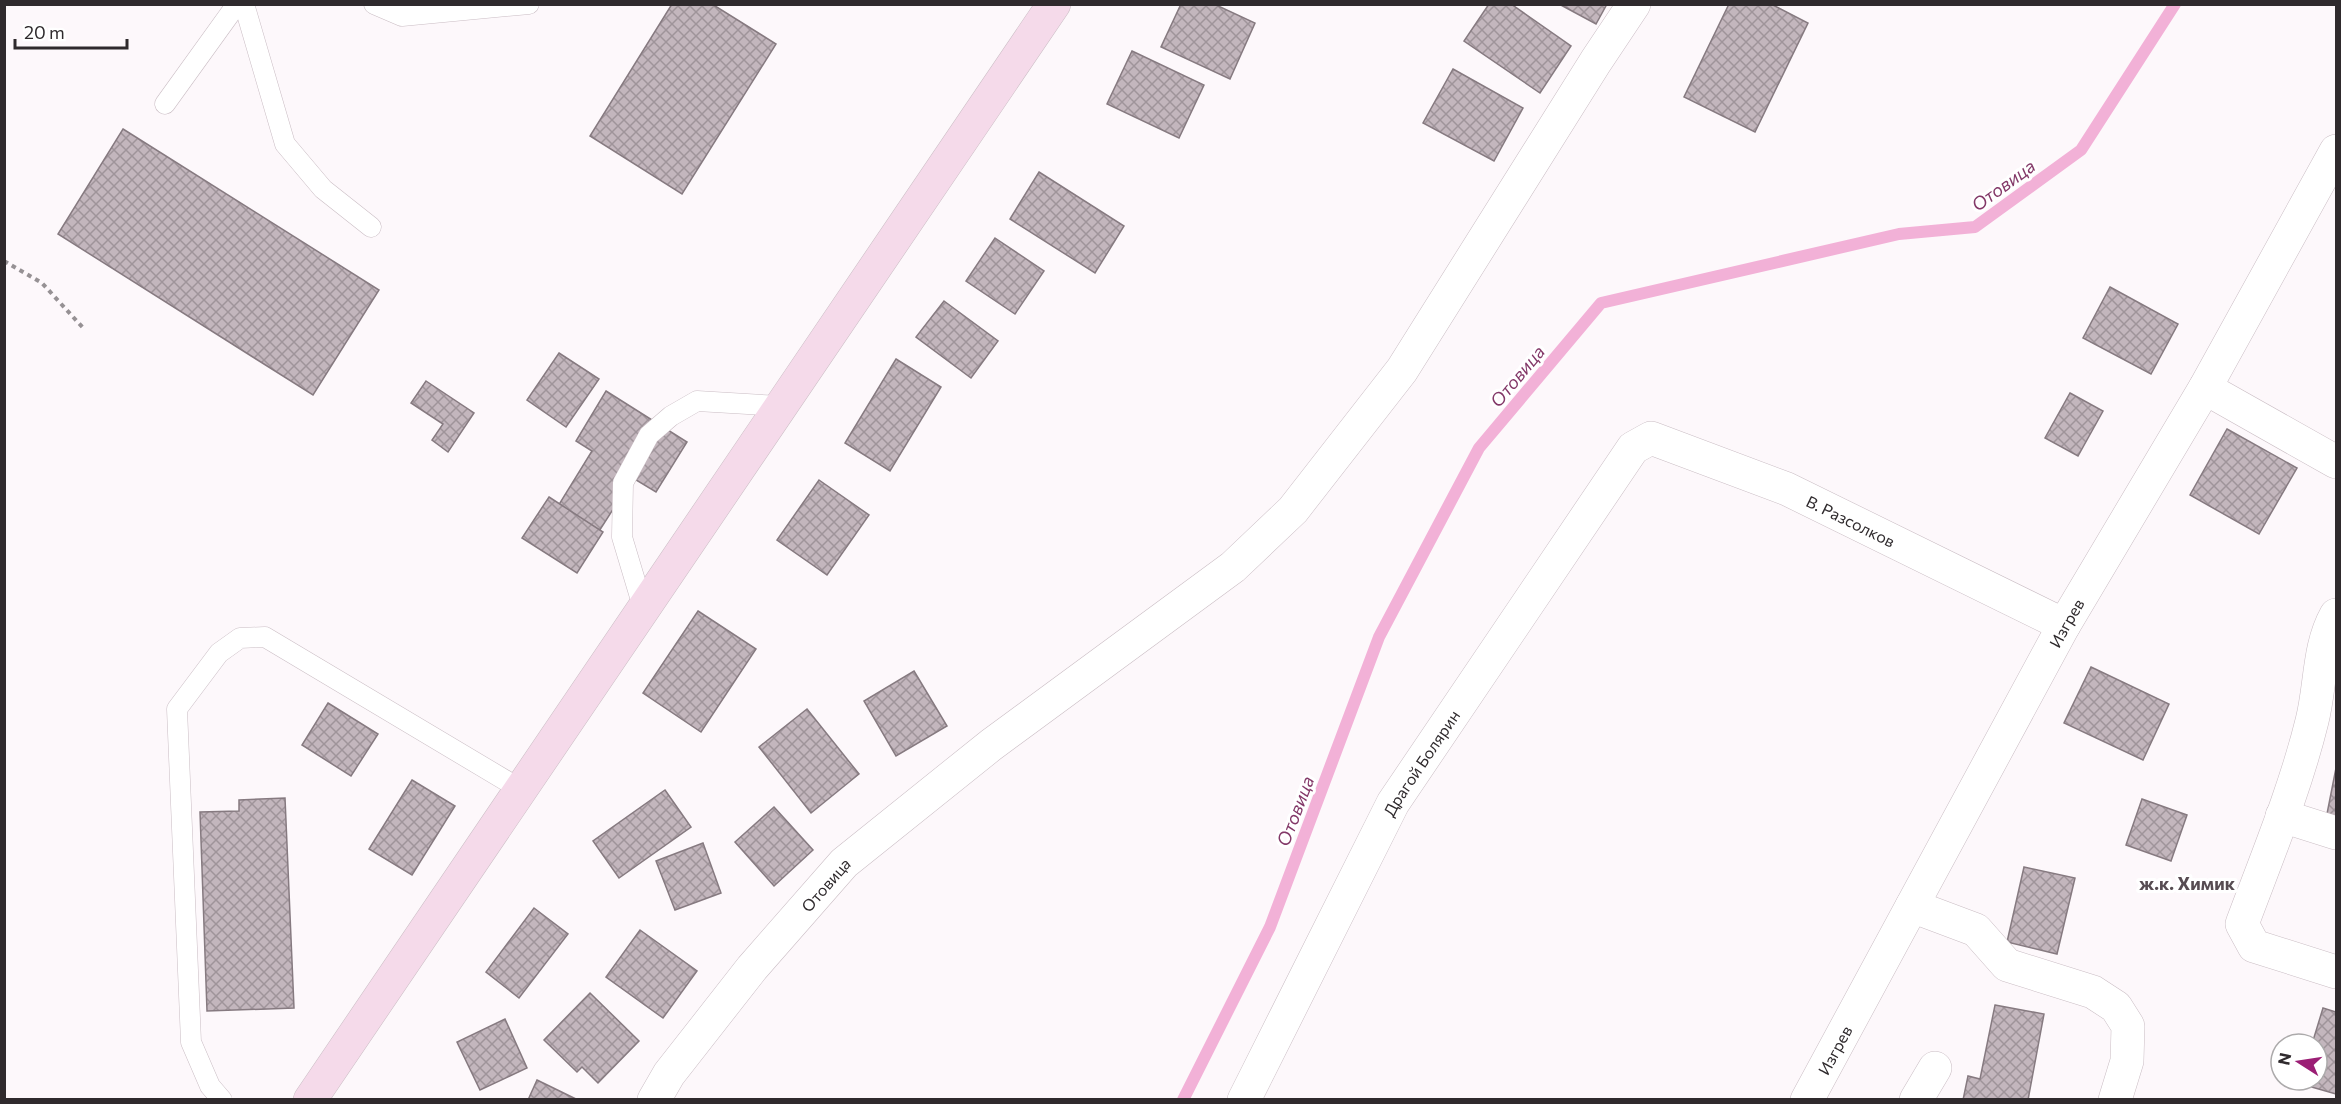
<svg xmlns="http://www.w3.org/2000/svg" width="2341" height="1104" font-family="Commissioner,sans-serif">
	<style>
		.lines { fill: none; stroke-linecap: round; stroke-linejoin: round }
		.stream { stroke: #f2b1d7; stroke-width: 12 }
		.building { fill: url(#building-cross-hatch); stroke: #867a80; stroke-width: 1.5 }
		.lane-casing { stroke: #cabdc4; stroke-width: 21 }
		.street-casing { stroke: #cabdc4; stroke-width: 34 }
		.secondary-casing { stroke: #cabdc4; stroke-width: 34 }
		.path { stroke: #969194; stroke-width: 4; stroke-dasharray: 4.5 4.5; stroke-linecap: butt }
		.lane { stroke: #fff; stroke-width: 20 }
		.street { stroke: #fff; stroke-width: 33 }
		.secondary { stroke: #f5daea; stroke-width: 33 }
		.labels { text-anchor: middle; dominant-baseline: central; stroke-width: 6; stroke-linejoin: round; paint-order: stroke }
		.street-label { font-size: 16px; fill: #2f2a2d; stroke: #fff }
		.water-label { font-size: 18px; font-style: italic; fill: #833868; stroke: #fff }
		.neighbourhood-label { font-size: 18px; font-weight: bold; fill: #574c52; stroke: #fff }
	</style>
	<defs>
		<pattern id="building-cross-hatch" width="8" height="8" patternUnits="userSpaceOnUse" patternTransform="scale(1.5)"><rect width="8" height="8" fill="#c3b6bd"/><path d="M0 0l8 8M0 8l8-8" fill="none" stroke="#9f949a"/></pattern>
	</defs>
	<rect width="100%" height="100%" fill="#fdf8fb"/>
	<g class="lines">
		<path class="stream" d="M1183,1100L1270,927L1379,637L1479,448L1601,303L1899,234L1975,227L2081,150L2175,4"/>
	</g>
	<g class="building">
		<path d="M672,4H712L776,44L682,194L590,136Z"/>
		<path d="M1181,4H1214L1255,23L1230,79L1161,47Z"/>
		<path d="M1489,4H1511L1571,46L1540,93L1464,41Z"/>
		<path d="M1559,4H1607L1596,24Z"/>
		<path d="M1729,4H1771L1808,23L1755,132L1684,97Z"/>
		<path d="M1132,51L1204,85L1179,138L1107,104Z"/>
		<path d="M1453,69L1523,108L1494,161L1423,123Z"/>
		<path d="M123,129L379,290L313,395L58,234Z"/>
		<path d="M1039,172L1124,226L1095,273L1010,219Z"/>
		<path d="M995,238L1044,271L1015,314L966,281Z"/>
		<path d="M2110,287L2178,324L2151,374L2083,338Z"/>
		<path d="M944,301L998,341L971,378L916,337Z"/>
		<path d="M559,353L599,379L566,427L527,400Z"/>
		<path d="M896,359L941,387L890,471L845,443Z"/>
		<path d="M426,381L474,413L448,452L432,440L443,424L411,403Z"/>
		<path d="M606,391L687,442L656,492L633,478L596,536L555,511L592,451L576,441Z"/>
		<path d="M2070,393L2103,411L2078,456L2045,438Z"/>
		<path d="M2227,429L2297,468L2259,534L2190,495Z"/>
		<path d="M819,480L869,515L827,575L777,540Z"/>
		<path d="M549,497L603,532L577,573L522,538Z"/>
		<path d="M698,611L756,649L701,732L643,693Z"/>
		<path d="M2091,667L2169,704L2143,760L2064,723Z"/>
		<path d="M914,671L947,726L896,756L864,701Z"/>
		<path d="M328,703L378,734L351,776L302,745Z"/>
		<path d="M807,709L859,774L811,813L759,747Z"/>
		<path d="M2336,768V821L2326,819Z"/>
		<path d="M412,780L455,806L412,875L369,849Z"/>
		<path d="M665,790L691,827L619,878L593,841Z"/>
		<path d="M285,798L294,1008L207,1011L200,812L239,811V800Z"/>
		<path d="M2142,799L2187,815L2171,861L2126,845Z"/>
		<path d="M774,807L813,850L774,886L735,842Z"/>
		<path d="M703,843L721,893L675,910L656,861Z"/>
		<path d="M2024,867L2075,878L2057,954L2007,942Z"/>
		<path d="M534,908L568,934L519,998L486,972Z"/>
		<path d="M640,930L697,971L663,1018L606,977Z"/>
		<path d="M590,993L639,1041L598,1083L582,1067L577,1072L544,1040Z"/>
		<path d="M1995,1005L2044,1014L2028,1100H1963L1968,1076L1980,1079Z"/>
		<path d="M2323,1008L2336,1012V1094L2301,1084L2302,1080H2317V1044H2312Z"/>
		<path d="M505,1019L527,1068L480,1090L457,1042Z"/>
		<path d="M537,1080L578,1100H528Z"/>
	</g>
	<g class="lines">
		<defs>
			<g id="lane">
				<path d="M244,4L285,144L323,189L371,227"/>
				<path d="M374,4L402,16L529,4"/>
				<path d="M165,104L237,4"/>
				<path d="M643,607L622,537L623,483L649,435L671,416L697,401L780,406"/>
				<path d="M222,1100L210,1086L191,1042L177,709L219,653L240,638L265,637L520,789"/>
			</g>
			<g id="street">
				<path d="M2205,388L2336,462"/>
				<path d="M2336,615C2318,647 2321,686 2312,721C2295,790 2267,857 2242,924L2254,946L2336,972"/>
				<path d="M2282,816L2336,833"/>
				<path d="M1912,906L1976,930L2007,965L2093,992L2116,1007L2128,1026L2127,1061L2115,1100"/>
				<path id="s1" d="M654,1100L669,1074L752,968L844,863L991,745L1233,567L1293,510L1402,370L1596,61L1634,4"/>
				<path id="s2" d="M1244,1100L1393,803L1633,448L1651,438L1787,489L2064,625"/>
				<path id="s3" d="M1807,1100L2064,625L2205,388L2336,151"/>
				<path d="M1916,1100L1935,1068"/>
			</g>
			<path id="secondary" d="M310,1100L1054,4"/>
		</defs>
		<use href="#lane" class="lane-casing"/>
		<use href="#street" class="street-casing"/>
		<use href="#secondary" class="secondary-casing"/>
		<path class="path" d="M4,261L42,283L85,330"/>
		<use href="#lane" class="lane"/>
		<use href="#street" class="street"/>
		<use href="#secondary" class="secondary"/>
	</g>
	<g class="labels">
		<g class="street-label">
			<text stroke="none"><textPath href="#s2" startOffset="998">В. Разсолков</textPath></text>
			<text stroke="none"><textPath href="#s3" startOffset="543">Изгрев</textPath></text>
			<text stroke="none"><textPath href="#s2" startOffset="381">Драгой Болярин</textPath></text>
			<text stroke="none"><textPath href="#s1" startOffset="276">Отовица</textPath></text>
			<text stroke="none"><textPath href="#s3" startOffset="57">Изгрев</textPath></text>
		</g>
		<g class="water-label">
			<text transform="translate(2003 185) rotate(-36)">Отовица</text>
			<text transform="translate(1517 376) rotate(-50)">Отовица</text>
			<text transform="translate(1295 811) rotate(-69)">Отовица</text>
		</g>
		<g class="neighbourhood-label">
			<text x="2187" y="883">ж.к. Химик</text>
		</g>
	</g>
	<rect width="2341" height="1104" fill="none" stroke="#2f2a2d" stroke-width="12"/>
	<g transform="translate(2299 1062) rotate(282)"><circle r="28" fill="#ffffff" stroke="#acaaab" stroke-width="1.5"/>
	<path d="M0-4.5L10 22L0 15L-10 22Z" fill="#9b1e75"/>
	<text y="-9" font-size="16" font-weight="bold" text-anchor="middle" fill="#2f2a2d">N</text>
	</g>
	<path d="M15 39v9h112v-9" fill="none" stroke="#2f2a2d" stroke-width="3"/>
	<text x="24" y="39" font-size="18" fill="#2f2a2d" stroke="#ffffff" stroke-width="4.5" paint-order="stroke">20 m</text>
</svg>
